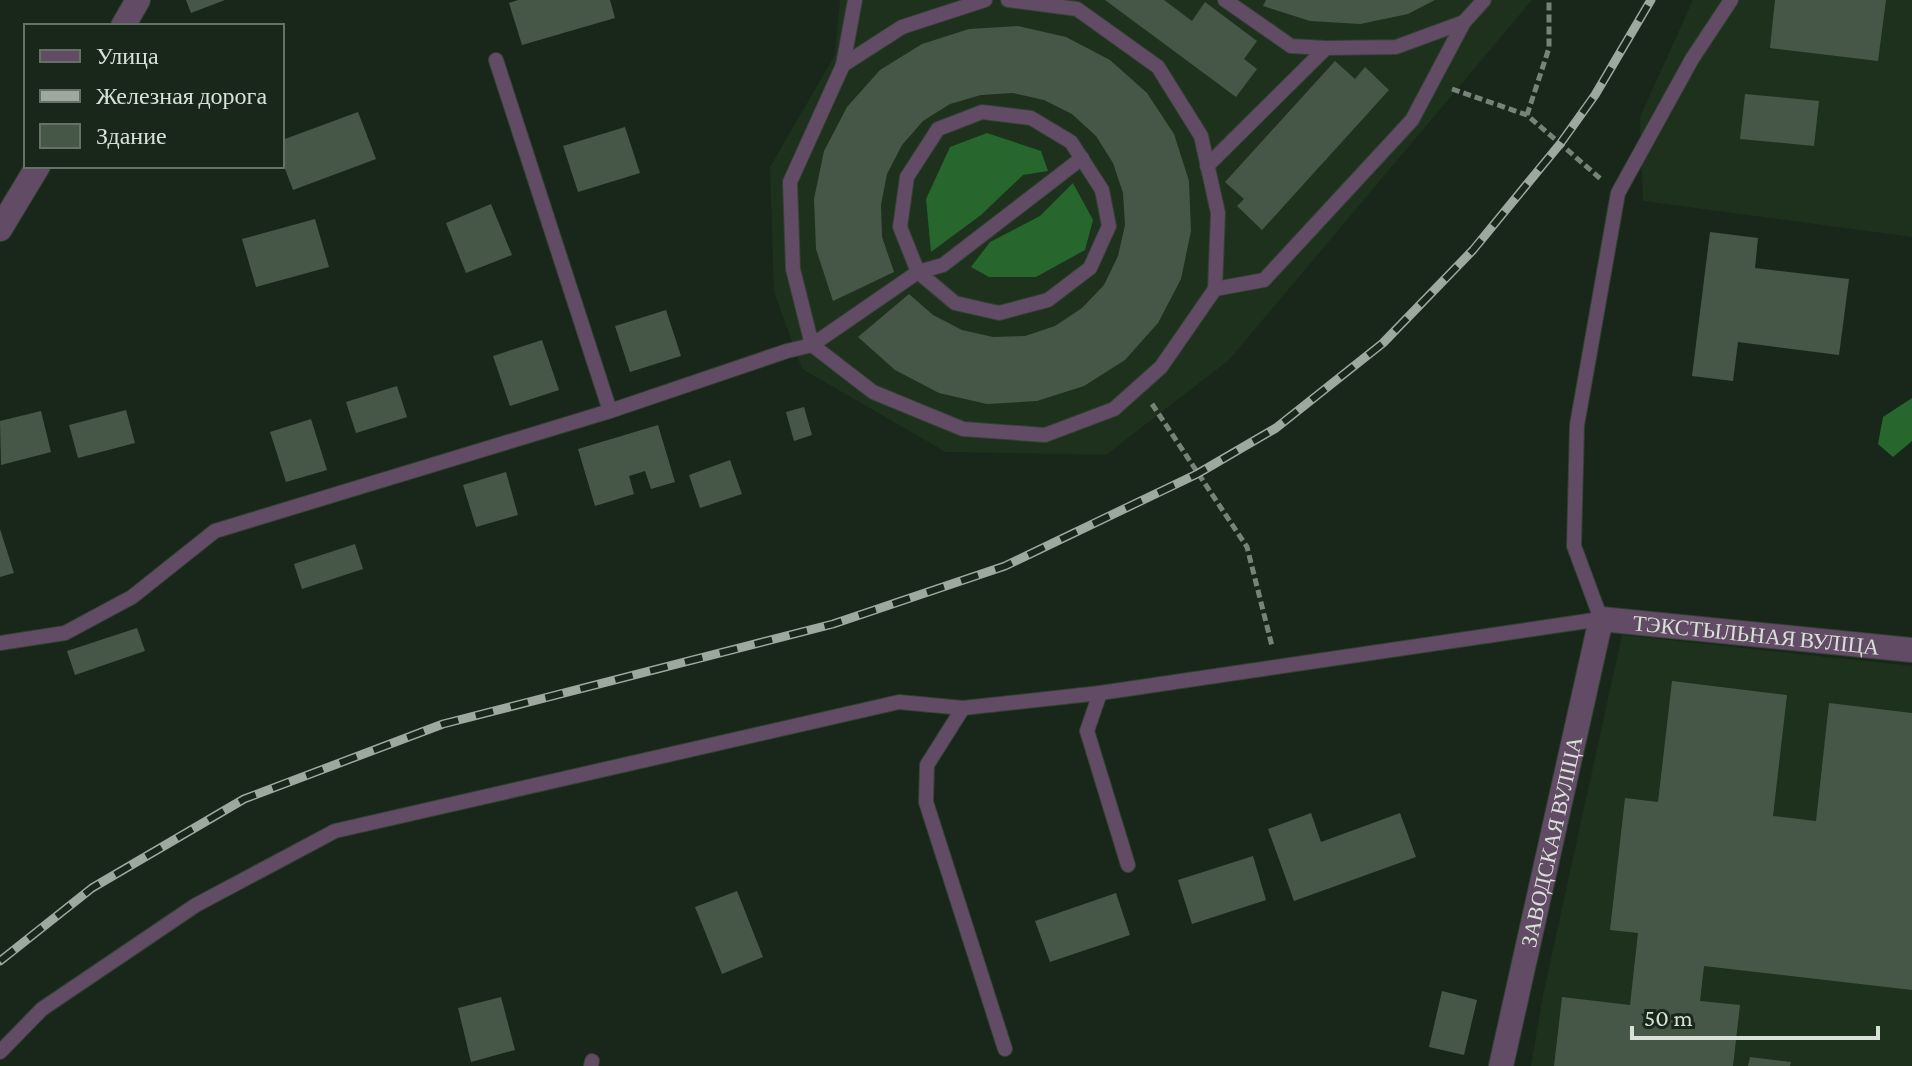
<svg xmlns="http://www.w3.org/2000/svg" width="1912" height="1066" font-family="'Crimson Pro',serif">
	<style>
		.built { fill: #1d311d }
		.forest { fill: #27662d }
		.building { fill: #475747 }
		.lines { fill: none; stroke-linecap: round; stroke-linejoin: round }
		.lane-casing { stroke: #334134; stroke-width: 16 }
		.street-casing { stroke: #334134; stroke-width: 26 }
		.path { stroke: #778377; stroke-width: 5; stroke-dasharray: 8 4; stroke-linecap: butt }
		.lane { stroke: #624b64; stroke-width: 14 }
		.street { stroke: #624b64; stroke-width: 24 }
		.rail-casing { stroke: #9da89e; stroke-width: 9 }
		.rail { stroke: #182719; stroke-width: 6; stroke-dasharray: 18; stroke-linecap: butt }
		.labels { text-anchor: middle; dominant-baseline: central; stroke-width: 6; stroke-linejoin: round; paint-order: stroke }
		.street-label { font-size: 22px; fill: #d8e1d8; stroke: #182719 }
	</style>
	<rect width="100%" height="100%" fill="#182719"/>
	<g class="built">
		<path d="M840,0H1532L1229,360L1106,455L946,452L802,369L774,292L770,167L835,55Z"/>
		<path d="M1693,0H1912V237L1643,201L1640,117Z"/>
		<path d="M1622,635L1912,666V1066H1531L1543,995Z"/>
	</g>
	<g class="forest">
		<path d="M987,133L1041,151L1048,171L1023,175L981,215L931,252L926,199L950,147Z"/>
		<path d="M1073,183L1093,220L1085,250L1036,277H989L971,267L990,242L1040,216Z"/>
		<path d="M1912,398V441L1893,457L1878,444L1883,417Z"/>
	</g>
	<g class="building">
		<path d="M186,0H225L191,13Z"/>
		<path d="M518,0H610L615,18L522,45L509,3Z"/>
		<path d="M1105,0H1164L1192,21L1205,2L1257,41L1244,59L1257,69L1236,97Z"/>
		<path d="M1266,0H1435L1408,14L1360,24L1310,21L1263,6Z"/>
		<path d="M1775,0H1886L1878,61L1770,48Z"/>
		<path d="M1018,26L1066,37L1110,60L1147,93L1174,134L1189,181L1191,231L1181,279L1158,323L1125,360L1084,386L1037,401L987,404L939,393L895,370L858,337L909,294L933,315L962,330L993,337L1025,336L1055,326L1082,308L1104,285L1118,256L1125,225L1123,193L1113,163L1096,136L1072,114L1044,100L1013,93L981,95L950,104L923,121L902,145L887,174L881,205L882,237L894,272L833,301L816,249L814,199L824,151L847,107L880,70L922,44L969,29Z"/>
		<path d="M1335,61L1355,79L1365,67L1389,90L1262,230L1237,206L1244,199L1225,182Z"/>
		<path d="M1745,94L1819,101L1814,146L1740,139Z"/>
		<path d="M358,112L376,159L293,190L282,161V140Z"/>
		<path d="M625,127L640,173L578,192L563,146Z"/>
		<path d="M491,204L512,255L466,273L446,223Z"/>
		<path d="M315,219L329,267L256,287L242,239Z"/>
		<path d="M1710,232L1758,238L1755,268L1849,279L1839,355L1738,342L1733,381L1692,376Z"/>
		<path d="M666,310L681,356L630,372L615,326Z"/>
		<path d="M542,340L559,390L510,406L493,356Z"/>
		<path d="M397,386L407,417L356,433L346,402Z"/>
		<path d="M804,407L812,435L794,441L786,412Z"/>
		<path d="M126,410L135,443L78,458L69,425Z"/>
		<path d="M41,411L51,452L1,465L0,421Z"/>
		<path d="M311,419L327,470L286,482L270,432Z"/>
		<path d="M658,425L675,482L651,489L645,471L629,476L634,494L595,506L578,449Z"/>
		<path d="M730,460L742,494L700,508L689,475Z"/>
		<path d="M506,472L518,515L476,527L463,485Z"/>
		<path d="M0,529L14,573L0,577Z"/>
		<path d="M355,544L363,569L302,589L294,564Z"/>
		<path d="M137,628L145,651L75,675L67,651Z"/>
		<path d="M1672,681L1787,695L1773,816L1816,821L1829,703L1912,713V990L1704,966L1700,1001L1740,1005L1733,1066H1554L1562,997L1630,1005L1638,933L1610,930L1625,798L1658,802Z"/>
		<path d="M1311,813L1321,842L1400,813L1416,857L1294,901L1268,829Z"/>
		<path d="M1253,856L1266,900L1192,924L1178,880Z"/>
		<path d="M737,891L763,957L722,974L695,907Z"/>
		<path d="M1116,893L1130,935L1050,962L1035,921Z"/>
		<path d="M1442,991L1477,1000L1464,1055L1429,1047Z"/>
		<path d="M501,997L515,1050L471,1062L458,1008Z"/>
		<path d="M1750,1057L1791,1062L1790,1066H1748Z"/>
	</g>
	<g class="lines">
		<defs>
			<g id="lane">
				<path d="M985,0L902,27L843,65L790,182L793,269L812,345L873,392L963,429L1045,435L1114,409L1161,367L1215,289L1218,213L1201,136L1158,67L1077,9L1008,0"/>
				<path d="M1225,0L1291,46L1326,48L1396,47L1464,22"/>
				<path d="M496,60L610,411"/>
				<path d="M843,65L855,0"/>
				<path d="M1207,166L1326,48"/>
				<path d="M918,272L943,265L1082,158"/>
				<path d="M1215,289L1264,280L1412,120L1464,22L1484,0"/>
				<path d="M0,643L65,633L132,597L215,531L610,411L787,351L812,345L918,272L900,227L907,177L938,129L982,112L1031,118L1071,142L1102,190L1109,226L1090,268L1048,300L999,313L955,303L918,272"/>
				<path d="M1100,693L1087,731L1128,865"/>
				<path d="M963,708L927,765L926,802L1005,1049"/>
				<path d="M0,1052L42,1009L196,905L335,831L899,702L963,708L1100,693L1601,619L1574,546L1577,425L1618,193L1692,59L1731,0"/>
				<path d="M591,1066L592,1061"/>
			</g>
			<g id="street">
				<path d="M123,26L138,0"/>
				<path d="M0,229L38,166"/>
				<path id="s1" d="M1501,1066L1601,619L1912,650"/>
			</g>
		</defs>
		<use href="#lane" class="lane-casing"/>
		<use href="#street" class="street-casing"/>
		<g class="path">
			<path d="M1452,89L1527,115L1602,180"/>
			<path d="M1527,115L1549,48V0"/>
			<path d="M1152,404L1247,547L1272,646"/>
		</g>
		<use href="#lane" class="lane"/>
		<use href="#street" class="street"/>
		<defs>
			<path id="rail" d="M0,961L92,888L244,799L443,724L833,624L1005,566L1197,474L1276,428L1383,343L1473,250L1560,144L1595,95L1651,0"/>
		</defs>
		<use href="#rail" class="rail-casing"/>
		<use href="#rail" class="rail"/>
	</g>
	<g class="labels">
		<g class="street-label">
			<text stroke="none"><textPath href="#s1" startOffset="614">ТЭКСТЫЛЬНАЯ ВУЛІЦА</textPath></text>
			<text stroke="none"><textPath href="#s1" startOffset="230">ЗАВОДСКАЯ ВУЛІЦА</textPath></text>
		</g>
	</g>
	<rect x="24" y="24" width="260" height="144" fill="#182719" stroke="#657165" stroke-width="2"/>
	<rect x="40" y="50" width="40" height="12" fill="#624b64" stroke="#657165" stroke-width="2"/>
	<text x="96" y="64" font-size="24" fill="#d8e1d8">Улица</text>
	<rect x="40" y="90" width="40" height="12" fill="#9da89e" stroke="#657165" stroke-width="2"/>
	<text x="96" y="104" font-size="24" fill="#d8e1d8">Железная дорога</text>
	<rect x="40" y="124" width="40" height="24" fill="#475747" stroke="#657165" stroke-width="2"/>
	<text x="96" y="144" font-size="24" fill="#d8e1d8">Здание</text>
	<path d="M1632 1026v12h246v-12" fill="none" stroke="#d8e1d8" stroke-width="4"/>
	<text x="1644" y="1026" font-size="24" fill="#d8e1d8" stroke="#182719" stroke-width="6" paint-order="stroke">50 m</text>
</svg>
